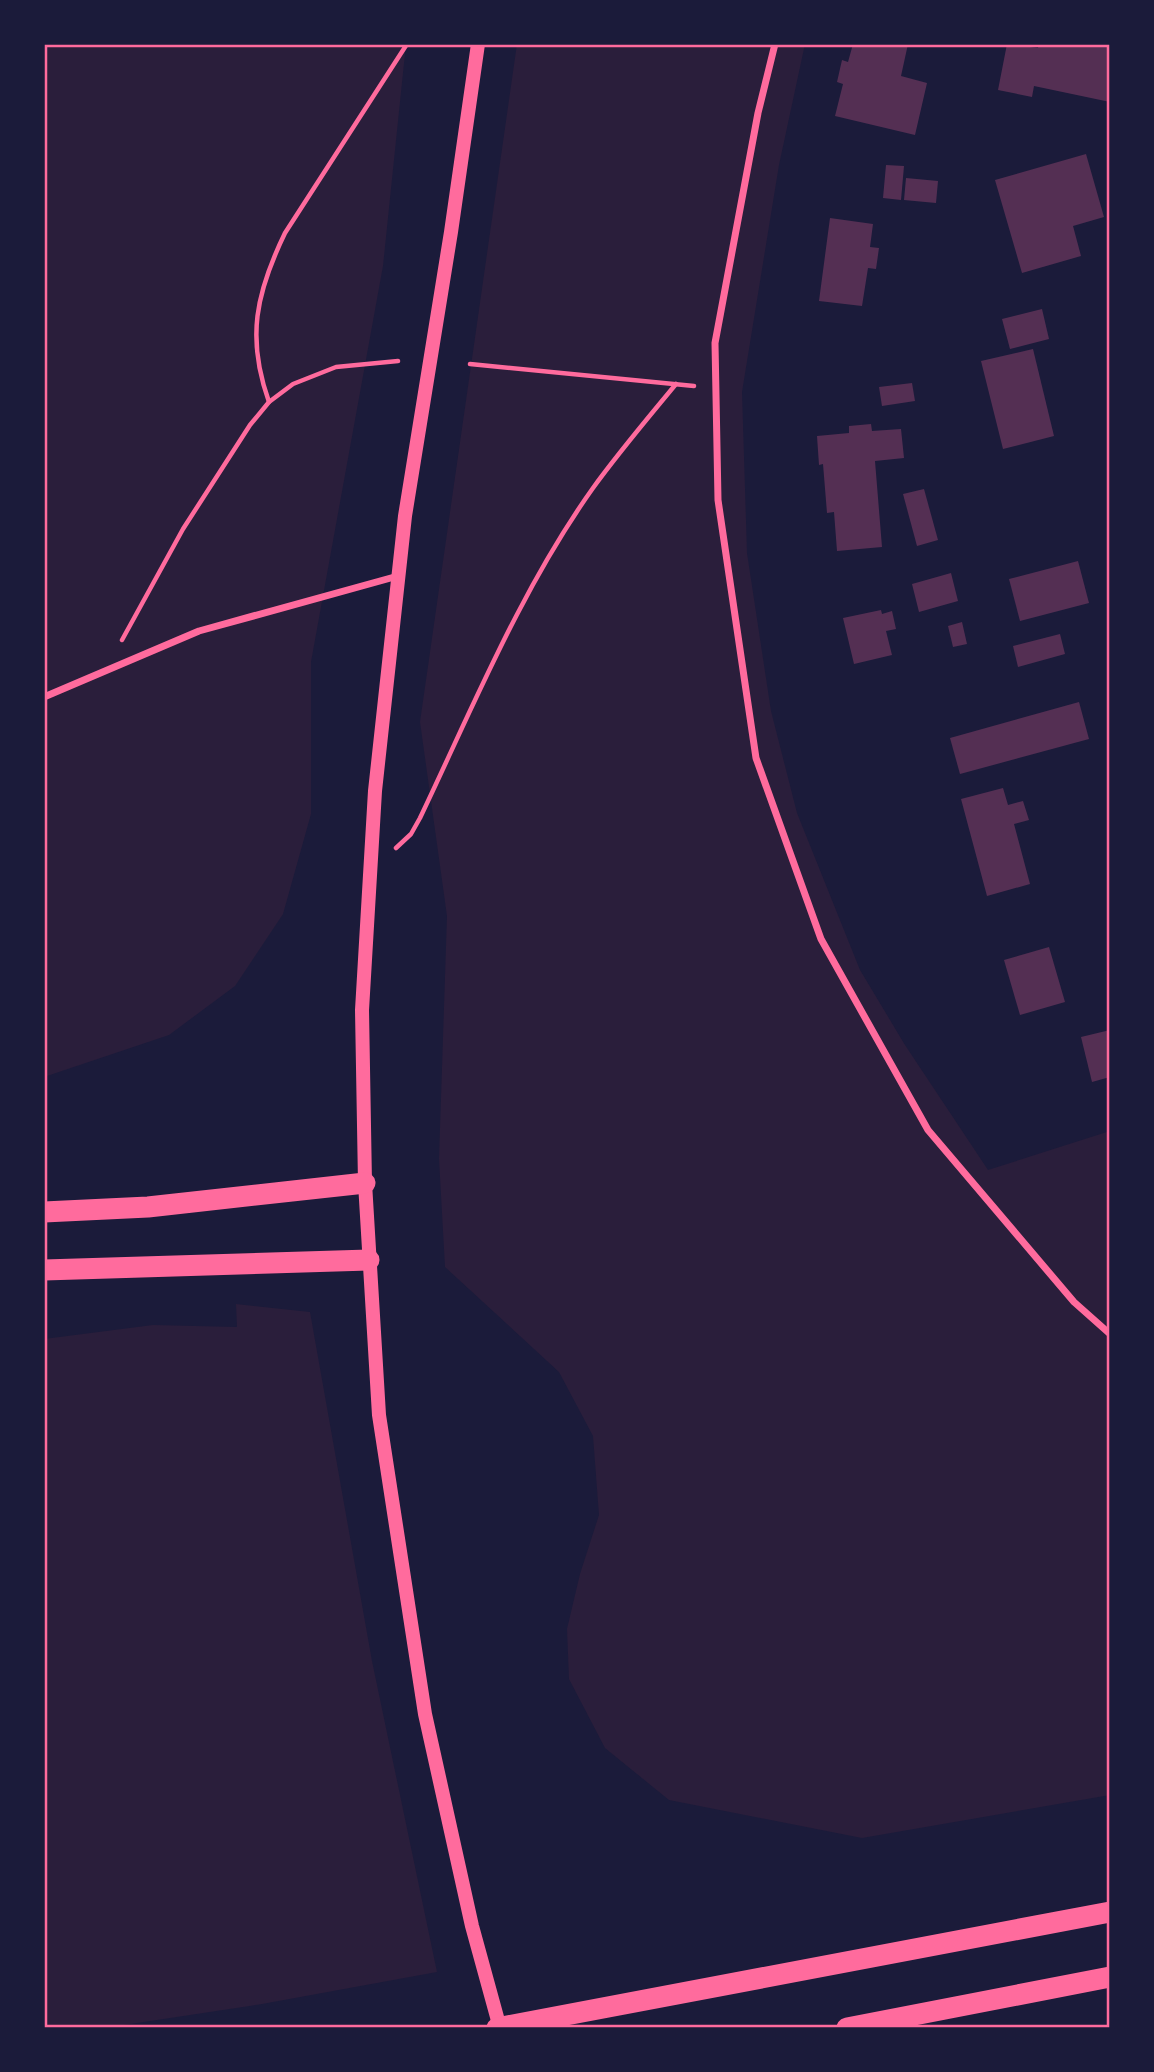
<svg xmlns="http://www.w3.org/2000/svg" width="1154" height="2072" font-family="Cabin,sans-serif">
	<style>
		.green { fill: #2a1e3b }
		.building { fill: #542f53 }
		.lines { fill: none; stroke-linecap: round; stroke-linejoin: round }
		.path { stroke: #ff6b9d; stroke-width: 4.5 }
		.minor { stroke: #ff6b9d; stroke-width: 7 }
		.secondary { stroke: #ff6b9d; stroke-width: 14 }
		.motorway { stroke: #ff6b9d; stroke-width: 21 }
		.neatline { fill: none; stroke: #ff6b9d; stroke-width: 2.5 }
	</style>
	<rect width="100%" height="100%" fill="#1b1b3a"/>
	<g class="green">
		<path d="M44,44H406L383,266L311,662V814L283,914L235,986L169,1035L44,1077Z"/>
		<path d="M517,44H805L779,165L742,392L747,553L771,711L797,813L860,970L905,1045L988,1170L1110,1131V1795L862,1838L669,1800L605,1748L569,1679L567,1629L580,1574L599,1515L593,1436L559,1372L445,1267L439,1159L447,916L420,722Z"/>
		<path d="M236,1304L310,1312L372,1661L437,1972L262,2004L104,2028H44V1339L153,1325L237,1327Z"/>
	</g>
	<g class="building">
		<path d="M853,44H908L901,76L927,83L915,135L835,116L843,84L837,82L842,60L848,62Z"/>
		<path d="M1007,44L1038,48L1039,44H1103L1110,47V102L1034,86L1032,97L998,90Z"/>
		<path d="M1086,154L1104,217L1073,226L1081,256L1022,273L995,180Z"/>
		<path d="M886,165L904,166L901,200L883,198Z"/>
		<path d="M906,178L938,181L936,203L904,200Z"/>
		<path d="M830,218L873,224L870,247L879,248L876,269L868,268L862,306L819,301Z"/>
		<path d="M1042,309L1049,339L1010,349L1002,319Z"/>
		<path d="M1033,349L1054,436L1003,449L981,361Z"/>
		<path d="M912,383L915,401L882,406L879,387Z"/>
		<path d="M871,424L872,431L901,429L904,458L875,461L882,547L837,551L834,512L827,513L823,464L819,465L817,436L849,433V426Z"/>
		<path d="M924,489L938,540L917,546L903,494Z"/>
		<path d="M1078,561L1089,603L1020,621L1009,579Z"/>
		<path d="M951,573L958,601L919,612L912,584Z"/>
		<path d="M881,610L882,614L892,611L896,629L886,631L892,655L854,664L843,618Z"/>
		<path d="M962,622L967,644L953,647L948,626Z"/>
		<path d="M1060,634L1065,654L1018,667L1013,646Z"/>
		<path d="M1079,702L1089,739L960,774L950,738Z"/>
		<path d="M1003,788L1008,805L1023,801L1029,820L1014,824L1030,884L987,896L961,799Z"/>
		<path d="M1049,947L1065,1002L1020,1015L1004,960Z"/>
		<path d="M1110,1030V1077L1092,1082L1081,1037Z"/>
	</g>
	<g class="lines">
		<g class="path">
			<path d="M470,364L694,386"/>
			<path d="M269,402C246,338 256,293 285,233L407,44"/>
			<path d="M122,640L183,529L250,425L269,402L293,384L336,367L398,361"/>
			<path d="M396,848L411,834L420,818C473,707 521,589 593,488C619,452 648,418 676,384"/>
		</g>
		<g class="minor">
			<path d="M775,44L758,113L715,343L718,500L756,758L821,939L928,1130L1074,1302L1110,1334"/>
			<path d="M44,697L199,631L398,576"/>
		</g>
		<path class="secondary" d="M478,44L451,232L405,516L375,791L362,1010L365,1183L379,1415L425,1714L472,1926L500,2028"/>
		<g class="motorway">
			<path d="M44,1212L148,1207L365,1183"/>
			<path d="M44,1270L369,1260"/>
			<path d="M497,2028L1110,1912"/>
			<path d="M847,2028L1110,1977"/>
		</g>
	</g>
	<rect width="1154" height="2072" fill="none" stroke="#1b1b3a" stroke-width="91"/>
	<rect x="46" y="46" width="1062" height="1980" class="neatline"/>
</svg>
